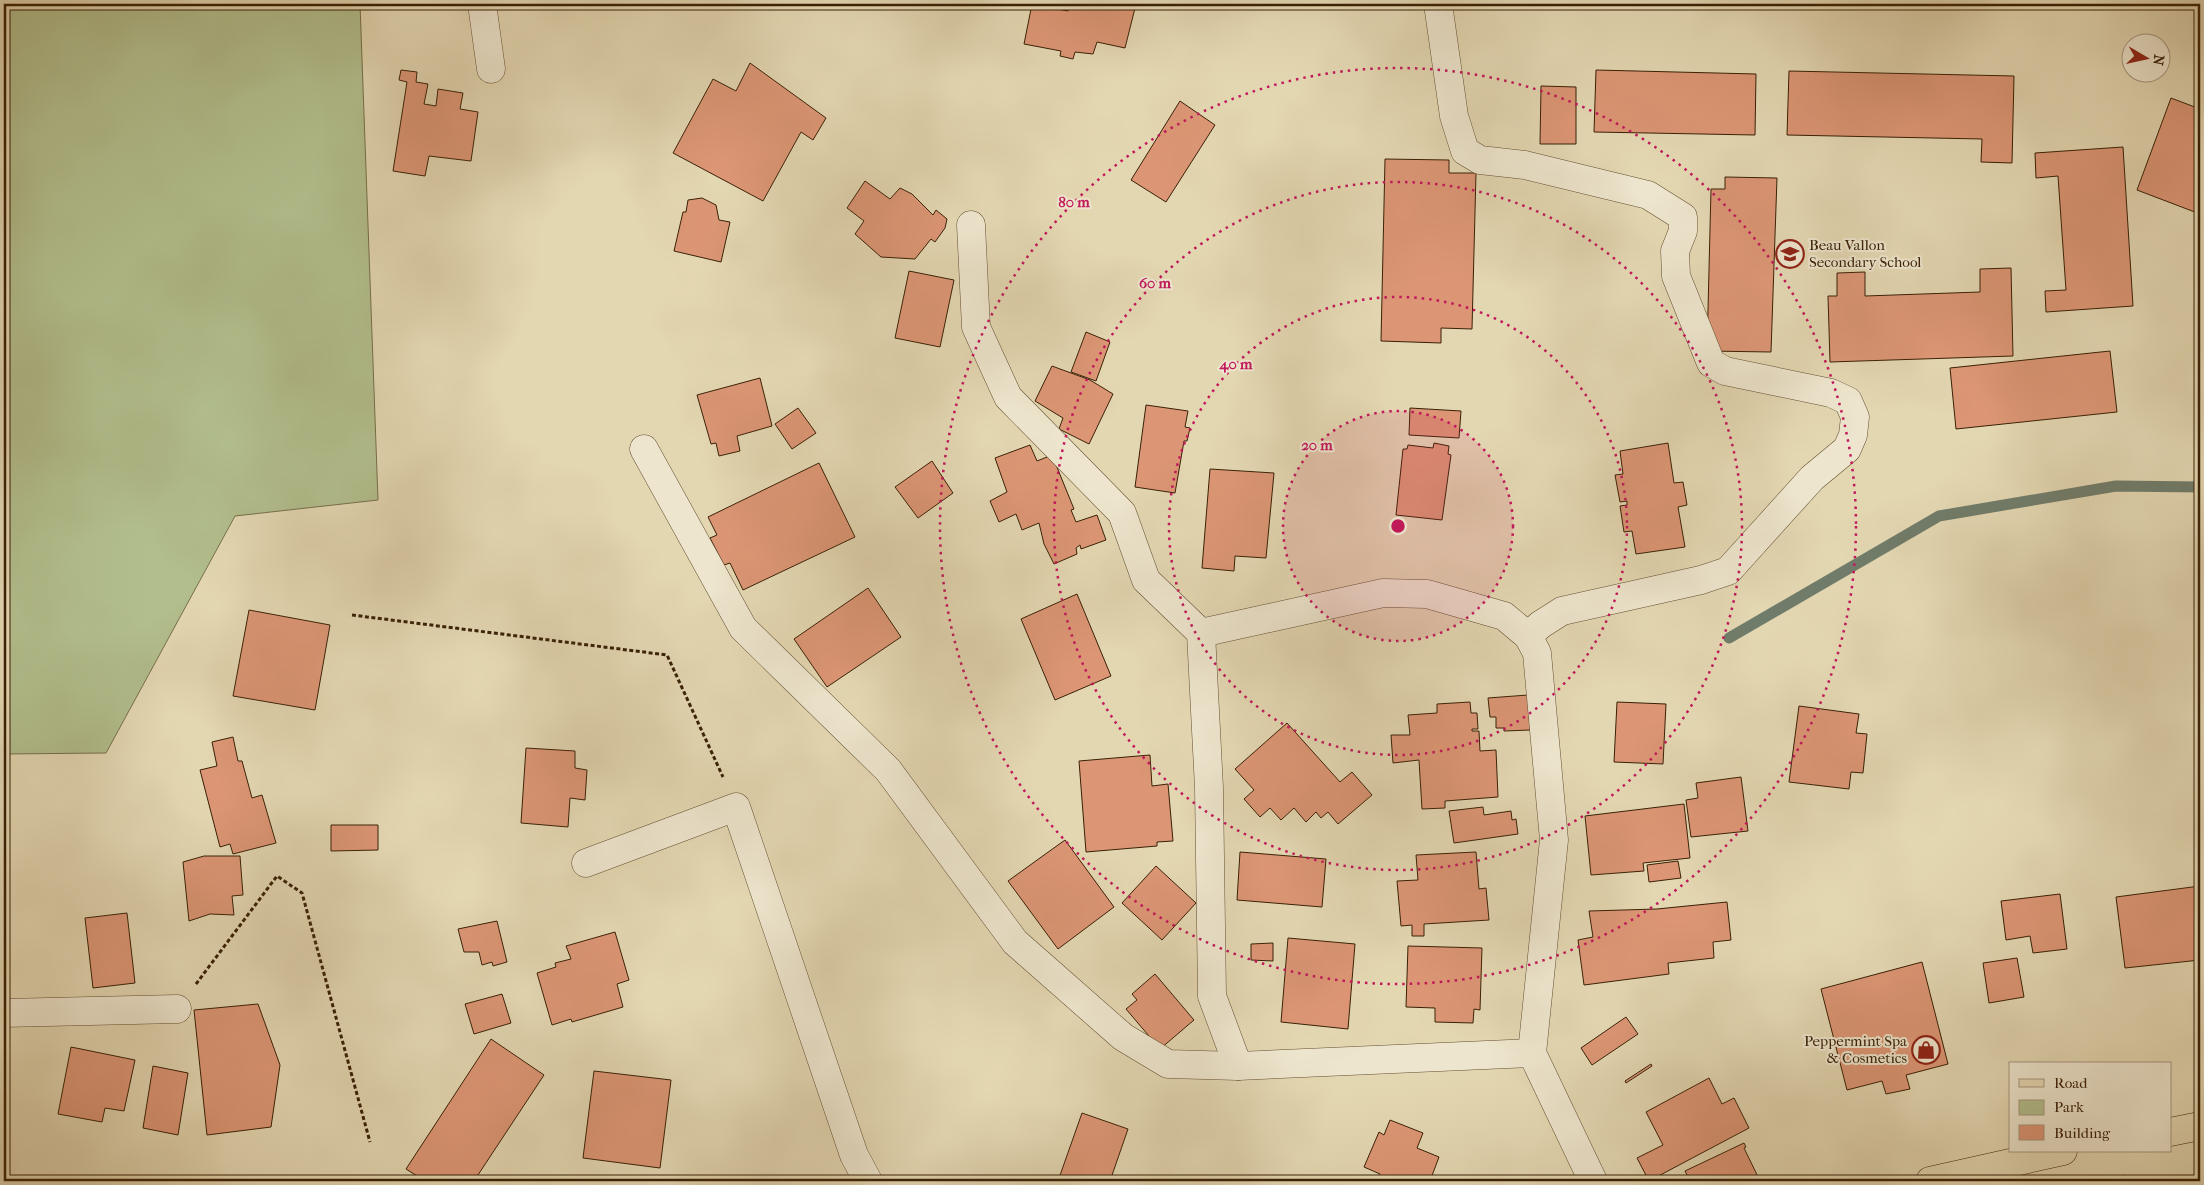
<svg xmlns="http://www.w3.org/2000/svg" width="2204" height="1185" font-family="'IM FELL French Canon',serif">
	<style>
		.green { fill: #b2be8d; stroke: #766f4a }
		.lines { fill: none; stroke-linecap: round; stroke-linejoin: round }
		.stream { stroke: #707c6a; stroke-width: 11 }
		.building { fill: #dc9675; stroke: #392006 }
		.minor-casing { stroke: #644e31; stroke-width: 29 }
		.major-casing { stroke: #392006; stroke-width: 29 }
		.path { stroke: #392006; stroke-width: 3; stroke-dasharray: 4 2.5; stroke-linecap: butt }
		.minor { stroke: #ede5cd; stroke-width: 28 }
		.major { stroke: #e3d7b2; stroke-width: 28 }
		.ring { fill: none; stroke: #c2185b; stroke-width: 2.5; stroke-dasharray: 2.5 5 }
		.labels { text-anchor: middle; dominant-baseline: central; stroke-width: 4; stroke-linejoin: round; paint-order: stroke }
		.poi-label { font-size: 15px; fill: #392006; stroke: #ede5cd; text-anchor: start }
		.centre { fill: #c2185b; stroke: #ede5cd; stroke-width: 2.5 }
		.ring-label { font-size: 15px; text-anchor: middle; font-weight: bold; fill: #c2185b; stroke: #ede5cd; stroke-width: 4; stroke-linejoin: round; paint-order: stroke }
	</style>
	<rect width="100%" height="100%" fill="#e3d7b2"/>
	<filter id="stains"><feTurbulence type="fractalNoise" baseFrequency=".004" numOctaves="4"/><feColorMatrix values="0 0 0 0 .2 0 0 0 0 .09 0 0 0 0 .02 0 0 0 .5 -.17"/></filter>
	<radialGradient id="worn" r=".72"><stop offset=".6" stop-color="#630" stop-opacity="0"/><stop offset="1" stop-color="#630" stop-opacity=".3"/></radialGradient>
	<path class="green" d="M4,4H360L378,500L235,516L106,753L4,754Z"/>
	<g class="lines">
		<path class="stream" d="M1729,638L1939,516L2116,486L2200,487"/>
	</g>
	<g class="building">
		<path d="M1032,4L1068,11L1070,4H1136L1125,48L1097,42L1093,54L1075,52L1073,59L1060,56L1061,51L1024,44Z"/>
		<path d="M750,63L826,118L813,140L801,132L763,201L673,153L713,79L736,91Z"/>
		<path d="M401,70L417,72L416,82L428,84L424,104L436,106L438,89L463,93L460,109L478,112L471,161L429,156L425,176L393,171L407,82L399,80Z"/>
		<path d="M1596,70L1756,74L1755,135L1594,132Z"/>
		<path d="M1789,71L2014,76L2012,163L1981,162L1982,139L1787,135Z"/>
		<path d="M1541,86L1576,87V144H1540Z"/>
		<path d="M2171,98L2200,109V214L2137,190Z"/>
		<path d="M1180,101L1215,125L1166,202L1131,180Z"/>
		<path d="M2123,147L2133,306L2046,312L2045,291L2066,290L2058,176L2036,178L2035,153Z"/>
		<path d="M1385,159L1449,160V173H1476L1472,329L1441,328V343L1381,341Z"/>
		<path d="M1725,177L1777,178L1771,352L1707,351L1711,189H1725Z"/>
		<path d="M865,181L890,199L900,188L912,194L933,215L936,210L947,219L945,228L935,242L931,239L915,259L881,257L855,234L864,221L847,208Z"/>
		<path d="M702,198L716,205L719,220L730,222L721,262L674,251L683,212H686L688,200Z"/>
		<path d="M2011,268L2013,356L1830,362L1828,296H1837V273L1865,272V296L1980,292V269Z"/>
		<path d="M909,271L954,280L940,347L895,338Z"/>
		<path d="M1086,332L1110,342L1096,381L1071,372Z"/>
		<path d="M2110,351L2117,412L1956,429L1950,368Z"/>
		<path d="M1052,366L1090,380L1113,394L1089,444L1059,429L1063,418L1035,401Z"/>
		<path d="M760,378L772,426L737,436L740,451L719,456L716,443L711,444L697,395Z"/>
		<path d="M1146,405L1188,411L1185,427L1190,428L1187,441H1184L1175,493L1135,487Z"/>
		<path d="M798,408L816,433L792,449L775,424Z"/>
		<path d="M1410,408L1461,411L1459,438L1409,435Z"/>
		<path d="M1434,443L1449,446L1448,454L1451,455L1442,520L1396,515L1403,449H1407L1408,445L1433,448Z"/>
		<path d="M1668,443L1674,483L1683,482L1687,505L1678,507L1685,547L1636,554L1632,531L1624,532L1620,506L1627,505V501L1620,502L1615,475L1623,474L1620,451Z"/>
		<path d="M1030,445L1037,461L1052,455L1074,509L1071,510L1076,522L1097,515L1106,540L1081,549L1080,545L1076,548L1077,554L1054,564L1044,544L1039,523L1022,530L1016,514L999,522L990,501L1007,492L995,458Z"/>
		<path d="M932,461L953,493L918,518L895,487Z"/>
		<path d="M819,463L855,537L743,590L730,563L724,565L710,538L717,535L708,517Z"/>
		<path d="M1210,469L1274,473L1266,558L1235,556L1234,571L1202,568Z"/>
		<path d="M868,588L901,637L827,687L794,639Z"/>
		<path d="M1077,594L1111,676L1055,700L1021,619Z"/>
		<path d="M249,610L330,625L315,710L233,696Z"/>
		<path d="M1528,695L1530,730L1504,731V728H1496V717H1490L1488,698Z"/>
		<path d="M1470,702L1471,713H1477L1478,729H1472V731H1479L1480,751L1496,750L1498,797L1445,801V808L1422,809L1419,760L1393,763L1391,735H1410L1408,715L1437,713V704Z"/>
		<path d="M1617,702L1666,704L1663,764L1614,762Z"/>
		<path d="M1799,706L1859,714L1856,733L1867,734L1863,773L1851,772L1849,789L1789,782Z"/>
		<path d="M1287,723L1340,782L1352,772L1372,795L1338,824L1328,812L1321,818L1316,812L1306,822L1294,808L1281,820L1270,808L1260,817L1244,799L1254,790L1235,769Z"/>
		<path d="M233,737L238,761H242L252,798L262,795L276,843L233,854L230,844L220,847L200,770L217,766L212,742Z"/>
		<path d="M526,748L575,751V768L587,770L585,800L570,798L568,827L521,823Z"/>
		<path d="M1150,755L1152,786L1168,784L1173,841L1157,842V846L1086,852L1079,761Z"/>
		<path d="M1741,777L1748,831L1691,837L1686,800L1698,798L1696,783Z"/>
		<path d="M1684,804L1690,858L1643,863L1644,871L1591,875L1585,816Z"/>
		<path d="M1483,807L1484,815L1511,811L1512,820L1516,819L1518,834L1454,843L1449,811Z"/>
		<path d="M2200,808V833H2196Z"/>
		<path d="M331,825H378V850L331,851Z"/>
		<path d="M1065,840L1114,907L1058,949L1008,881Z"/>
		<path d="M1240,852L1326,859L1322,907L1237,900Z"/>
		<path d="M1476,852L1479,889L1486,888L1489,920L1424,924V936H1412V925L1401,926L1397,881L1418,880L1416,855Z"/>
		<path d="M204,856H240L243,895L232,896L234,915L210,914L189,921L183,862Z"/>
		<path d="M1678,861L1681,878L1649,882L1647,865Z"/>
		<path d="M1156,866L1196,903L1162,940L1122,903Z"/>
		<path d="M2200,886V960L2125,968L2116,897Z"/>
		<path d="M2060,894L2067,949L2033,953L2030,936L2006,940L2001,901Z"/>
		<path d="M1727,902L1731,940L1713,942L1714,958L1668,963L1669,974L1584,985L1578,940L1593,937L1589,911L1657,909Z"/>
		<path d="M127,913L135,983L93,988L85,918Z"/>
		<path d="M497,921L507,962L493,966L492,962L482,965L479,952H464L458,929Z"/>
		<path d="M615,932L629,980L617,984L623,1007L572,1022L571,1019L552,1025L537,973L556,967L555,963L571,959L566,946Z"/>
		<path d="M1288,938L1355,944L1348,1029L1281,1022Z"/>
		<path d="M1273,943V961L1251,960V944Z"/>
		<path d="M1408,946L1482,948L1480,1010L1474,1009L1473,1023L1435,1022V1008L1406,1007Z"/>
		<path d="M2017,958L2024,997L1989,1003L1983,963Z"/>
		<path d="M1922,962L1948,1064L1906,1075L1910,1089L1886,1094L1882,1081L1847,1090L1821,989Z"/>
		<path d="M1155,974L1194,1020L1160,1049L1126,1009L1137,1000L1132,994Z"/>
		<path d="M502,994L511,1023L474,1034L465,1004Z"/>
		<path d="M258,1004L280,1065L271,1127L207,1135L194,1010Z"/>
		<path d="M1626,1017L1638,1034L1592,1065L1581,1048Z"/>
		<path d="M491,1039L544,1075L474,1181H425L406,1169Z"/>
		<path d="M71,1047L135,1060L124,1111L105,1108L102,1122L58,1114Z"/>
		<path d="M1651,1064L1652,1066L1626,1083L1625,1081Z"/>
		<path d="M153,1066L188,1073L178,1135L143,1128Z"/>
		<path d="M594,1071L671,1080L660,1168L583,1158Z"/>
		<path d="M1709,1078L1722,1104L1734,1098L1749,1128L1649,1181L1637,1158L1663,1145L1646,1112Z"/>
		<path d="M1082,1113L1128,1129L1110,1181H1058Z"/>
		<path d="M1390,1120L1423,1133L1417,1148L1439,1157L1430,1181H1377L1380,1174L1364,1167L1379,1132L1384,1135Z"/>
		<path d="M1744,1143L1746,1147L1744,1148L1760,1181H1690L1685,1171Z"/>
		<path d="M2125,1175L2126,1181H2099Z"/>
		<path d="M2145,1179L2170,1181H2145Z"/>
	</g>
	<g class="lines">
		<defs>
			<g id="minor">
				<path d="M482,4L491,69"/>
				<path d="M1438,4L1454,116L1465,151L1480,160L1525,165L1648,195L1683,217V231L1675,251L1676,276L1711,363L1725,371L1831,393L1848,401L1855,417L1853,435L1847,449L1812,478L1728,571L1701,580L1562,611L1540,625L1528,636"/>
				<path d="M971,225L976,327L1008,397L1122,513L1146,580L1201,633L1209,788L1212,996L1238,1066L1532,1053"/>
				<path d="M644,449L743,628L888,770L1015,942L1123,1037L1168,1064L1238,1066"/>
				<path d="M1201,633L1383,593L1427,594L1504,616L1528,636L1537,653L1554,840L1532,1053L1593,1181"/>
				<path d="M586,863L736,807L854,1155L868,1181"/>
				<path d="M4,1013L177,1009"/>
			</g>
			<g id="major">
				<path d="M2170,1132L2200,1126"/>
				<path d="M1930,1181L2063,1151"/>
			</g>
		</defs>
		<use href="#minor" class="minor-casing"/>
		<use href="#major" class="major-casing"/>
		<g class="path">
			<path d="M2197,381L2200,384"/>
			<path d="M352,615L667,655L723,777"/>
			<path d="M196,984L277,876L302,893L370,1142"/>
		</g>
		<use href="#minor" class="minor"/>
		<use href="#major" class="major"/>
	</g>
	<circle cx="1398" cy="526" r="115" fill="#c2185b" fill-opacity=".12"/>
	<g class="ring">
		<circle cx="1398" cy="526" r="115"/>
		<circle cx="1398" cy="526" r="229"/>
		<circle cx="1398" cy="526" r="344"/>
		<circle cx="1398" cy="526" r="458"/>
	</g>
	<defs>
		<symbol id="school-ring" viewBox="-11 -11 22 22"><circle r="9.5" fill="#ede5cd" stroke="#8f2418" stroke-width="1.5"/><path d="M0-5L7-2L0 1L-7-2ZM-4 1L0 2.5L4 1V4Q0 6-4 4Z" fill="#8f2418"/></symbol>
		<symbol id="shop-ring" viewBox="-11 -11 22 22"><circle r="9.5" fill="#ede5cd" stroke="#8f2418" stroke-width="1.5"/><path d="M-5-2.5h2.3a2.7 3.5 0 0 1 5.4 0H5L5.5 6h-11ZM-1.5-2.5h3a1.5 2.3 0 0 0-3 0Z" fill="#8f2418"/></symbol>
	</defs>
	<g fill-rule="evenodd">
		<use href="#school-ring" x="1774" y="238" width="32" height="32"/>
		<use href="#shop-ring" x="1910" y="1034" width="32" height="32"/>
	</g>
	<g class="labels">
		<g class="poi-label">
			<text x="1809" y="245">Beau Vallon<tspan x="1809" dy="17">Secondary School</tspan></text>
			<text x="1907" y="1041" text-anchor="end">Peppermint Spa<tspan x="1907" dy="17">&amp; Cosmetics</tspan></text>
		</g>
	</g>
	<circle cx="1398" cy="526" r="8" class="centre"/>
	<g class="ring-label">
		<text x="1074" y="207">80 m</text>
		<text x="1155" y="288">60 m</text>
		<text x="1236" y="369">40 m</text>
		<text x="1317" y="450">20 m</text>
	</g>
	<rect width="2204" height="1185" fill="none" stroke="#e3d7b2" stroke-width="20"/>
	<rect x="5" y="5" width="2194" height="1175" fill="none" stroke="#392006" stroke-width="2.5"/>
	<rect x="10" y="10" width="2184" height="1165" fill="none" stroke="#392006"/>
	<rect x="2009" y="1062" width="162" height="90" fill="#ede5cd" stroke="#a5967d"/>
	<rect x="2019" y="1079" width="25" height="8" fill="#e3d7b2" stroke="#a5967d"/>
	<text x="2054" y="1088" font-size="15" fill="#392006">Road</text>
	<rect x="2019" y="1100" width="25" height="15" fill="#b2be8d" stroke="#a5967d"/>
	<text x="2054" y="1112" font-size="15" fill="#392006">Park</text>
	<rect x="2019" y="1125" width="25" height="15" fill="#dc9675" stroke="#a5967d"/>
	<text x="2054" y="1138" font-size="15" fill="#392006">Building</text>
	<g transform="translate(2146 58) rotate(99)"><circle r="24" fill="#ede5cd" stroke="#a5967d"/>
	<path d="M0-4L9 19L0 12L-9 19Z" fill="#8f2418"/>
	<text y="-8" font-size="14" font-weight="bold" text-anchor="middle" fill="#392006">N</text>
	</g>
	<rect width="100%" height="100%" filter="url(#stains)"/>
	<rect width="100%" height="100%" fill="url(#worn)"/>
</svg>
